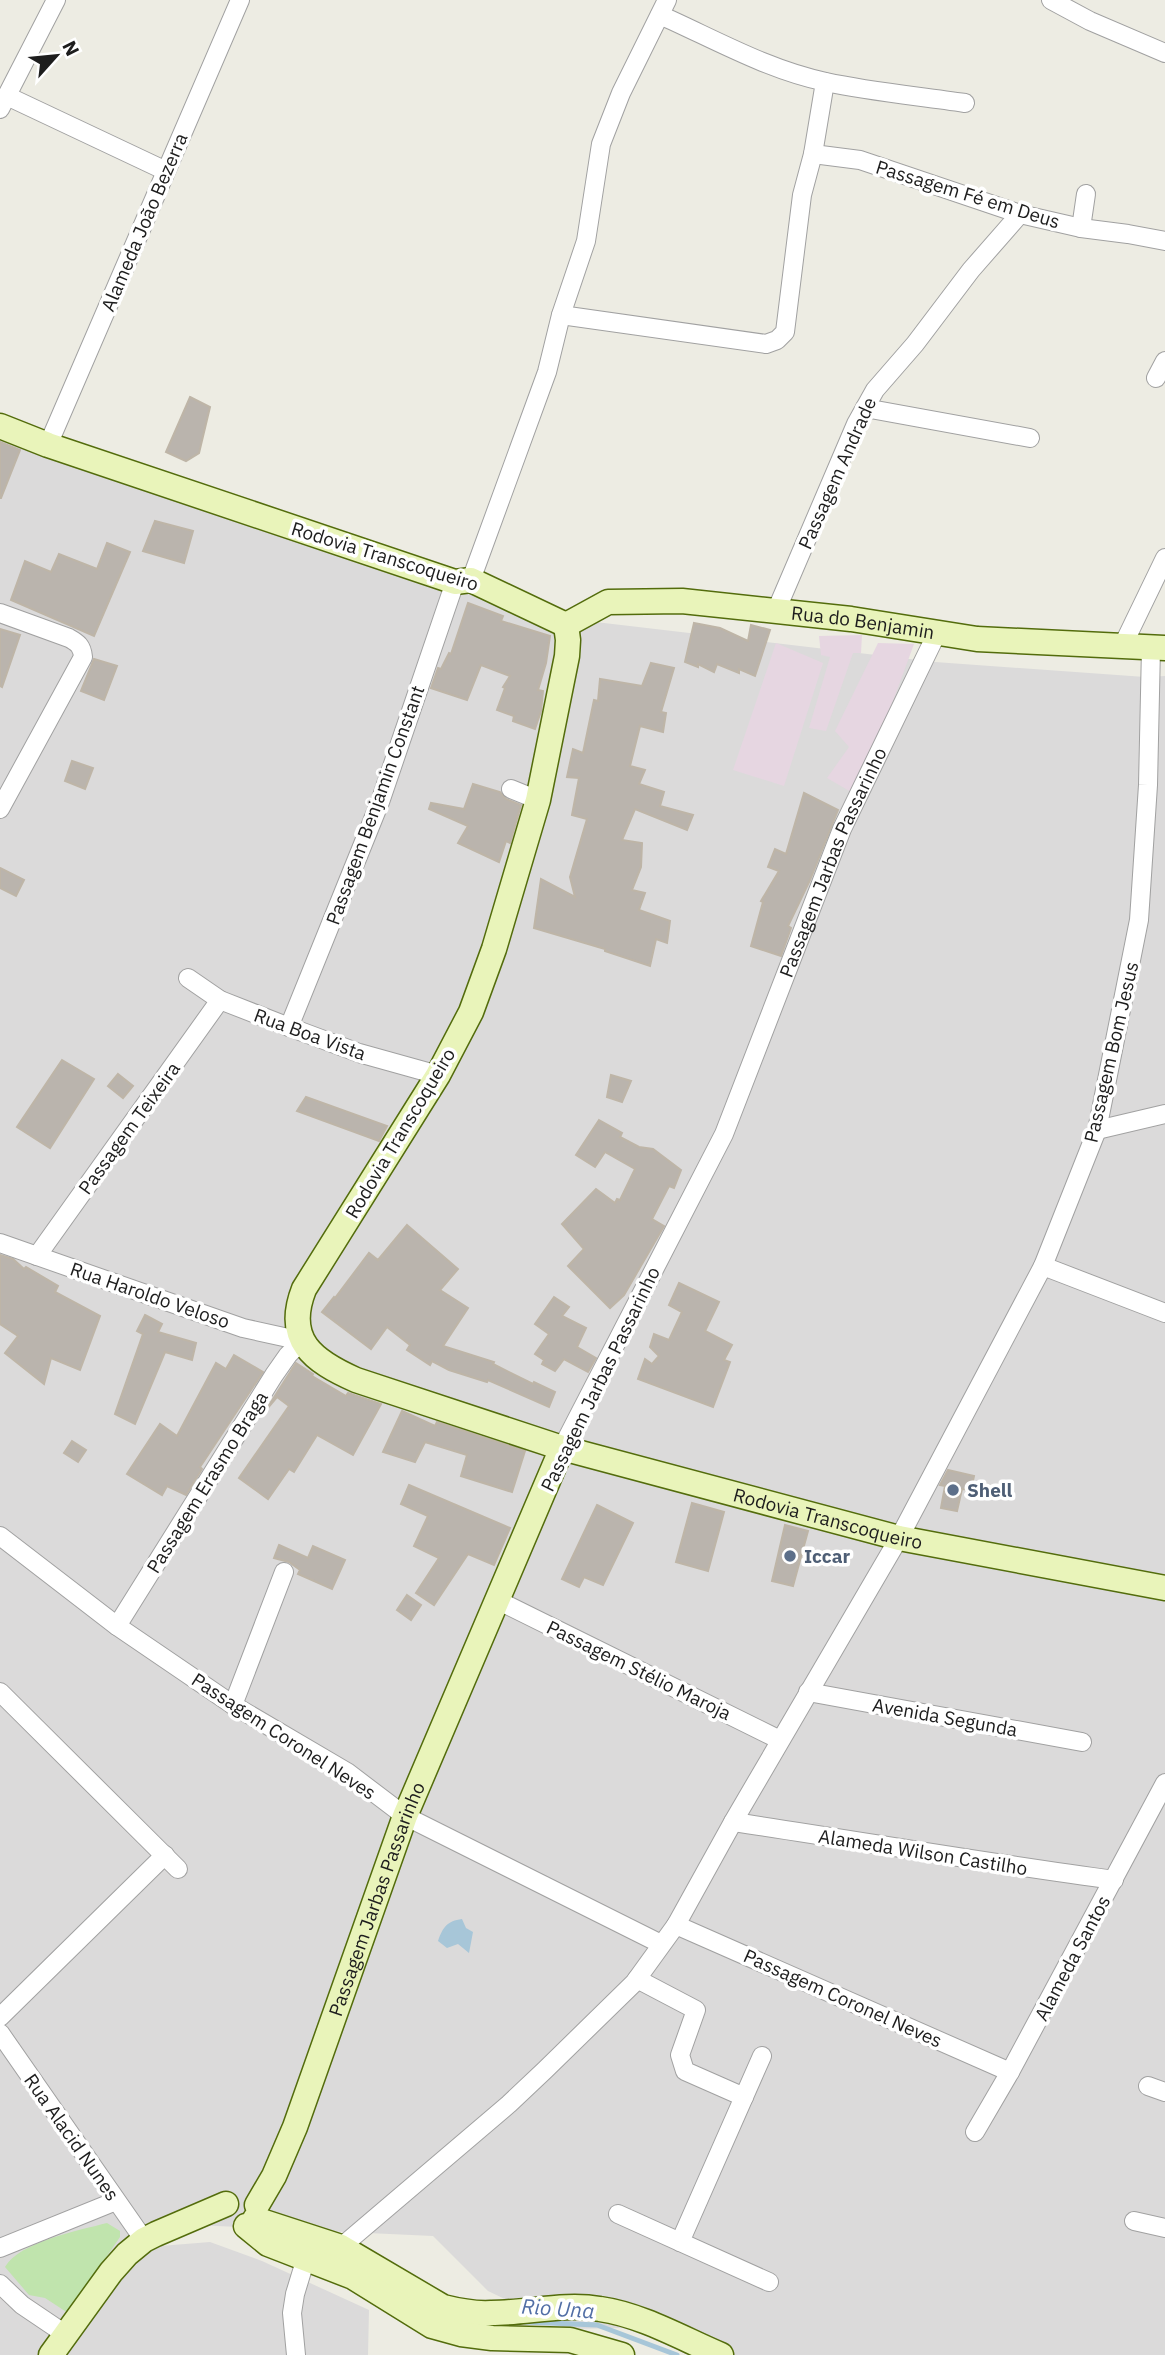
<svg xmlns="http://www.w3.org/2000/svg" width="1165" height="2355" font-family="'IBM Plex Sans',sans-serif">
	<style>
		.residential { fill: #dbdada }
		.industrial { fill: #e6d6e1 }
		.grass { fill: #c0e4ad }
		.water { fill: #a7c6d8 }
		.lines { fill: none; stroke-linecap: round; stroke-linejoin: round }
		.stream { stroke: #a7c6d8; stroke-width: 5 }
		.building { fill: #bab4ad; stroke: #beb5a7; stroke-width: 2 }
		.street-casing { stroke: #a1a1a1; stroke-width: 20 }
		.secondary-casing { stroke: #536c0c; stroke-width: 27 }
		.street { stroke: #fff; stroke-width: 18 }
		.secondary { stroke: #e9f4ba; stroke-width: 24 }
		.service-dot { fill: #5c6f8a; stroke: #fff; stroke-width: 2.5 }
		.labels { text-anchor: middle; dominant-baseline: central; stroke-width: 7; stroke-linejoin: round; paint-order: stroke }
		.street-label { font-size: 19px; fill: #1d1d1d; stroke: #fff }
		.service-label { font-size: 19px; font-weight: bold; fill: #4e5e75; stroke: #fff; text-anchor: start }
		.water-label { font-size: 21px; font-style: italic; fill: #516ea5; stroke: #fff }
	</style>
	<rect width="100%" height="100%" fill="#edece3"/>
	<path class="residential" d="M0,420L505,596L545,630L587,621L935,662L1145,677L1165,676V2355H700L691,2349L623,2328L567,2329L488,2291L433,2236L195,2225L148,2247L210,2242L262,2261L369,2310L368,2355H0Z"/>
	<g class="industrial">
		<path d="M862,635L861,653H853L826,731L809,728L830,657L821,655L819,636Z"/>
		<path d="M776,643L823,663L784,786L733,770Z"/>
		<path d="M878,643L914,644L858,796L827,778L849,747L835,731Z"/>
	</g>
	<path class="grass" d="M107,2223L120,2231V2237L68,2313L45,2298L29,2295L5,2267C19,2242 80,2230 107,2223Z"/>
	<path class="water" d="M462,1919L466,1928L473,1932L469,1953L458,1944L447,1948L438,1941C443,1927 447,1921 462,1919Z"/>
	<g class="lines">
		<path class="stream" d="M525,2322L597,2325L677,2355"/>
	</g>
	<g class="building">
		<path d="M190,397L210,407L199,453L186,461L166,452Z"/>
		<path d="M0,442L20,450L1,498H0Z"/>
		<path d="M155,521L193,531L184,563L143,551Z"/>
		<path d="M107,543L130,552L94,636L11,600L25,561L51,572L59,554L97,569Z"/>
		<path d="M468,603L503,616L501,621L550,636L546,663L538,690L543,691L541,711L535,729L513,721L514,716L497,710L505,688L503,687L510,676L481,665L467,700L431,688L438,668L441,669L449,653L451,654Z"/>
		<path d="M694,623L720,628L748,641L751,625L770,630L755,676L739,669V673L717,664L714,672L698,664V667L685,662Z"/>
		<path d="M0,629L20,635L2,687L0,686Z"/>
		<path d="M94,659L117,666L104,700L81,691Z"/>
		<path d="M651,663L674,668L661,712L666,713L663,732L640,726L630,766L645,770L639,784L664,792L660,806L693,815L687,830L635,809L622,840L642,843L641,867L632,890L645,893L639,910L670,921L667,943L656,939L650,966L605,951V949L534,928L541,879L575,897L570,877L587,819L572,815L579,778L567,777L573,749L583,753L594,700L598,701L600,679L642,686Z"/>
		<path d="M72,761L93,768L85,789L65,781Z"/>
		<path d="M473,784L500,792L506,799L521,805L510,843L506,841L499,862L458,843L468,826L429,809L431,803L464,809Z"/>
		<path d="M804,793L838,810L810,880L788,926L791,928L781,956L751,946L763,902L761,901L779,871L768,867L775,849L786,854Z"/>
		<path d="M0,868L24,880L16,896L0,888Z"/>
		<path d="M62,1060L94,1079L50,1148L17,1127Z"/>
		<path d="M118,1074L133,1086L123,1098L108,1086Z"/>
		<path d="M611,1075L631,1081L622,1102L607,1097Z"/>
		<path d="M306,1097L387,1126L379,1141L297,1111Z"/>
		<path d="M599,1120L622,1133L620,1137L639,1147L653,1149L681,1170L674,1188L669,1186L652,1219L664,1226L624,1295L610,1308L568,1266L584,1249L562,1224L596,1189L615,1203L617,1199L620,1200L635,1169L605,1152L595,1167L576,1155Z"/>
		<path d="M407,1225L458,1269L440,1290L468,1308L443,1346L494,1362L493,1364L533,1384L534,1382L555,1392L549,1407L488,1380L487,1382L449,1370L432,1361L430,1365L407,1350L410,1345L387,1327L371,1349L322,1312L334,1297L335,1298L369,1253L378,1260Z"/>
		<path d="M0,1255L13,1259L24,1269L26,1267L58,1286L55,1292L100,1316L80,1370L51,1358L44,1384L5,1353L18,1336L0,1324Z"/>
		<path d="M679,1283L719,1302L705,1331L732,1345L724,1360L730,1362L713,1407L638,1379L645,1359L652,1364L659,1356L650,1347L654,1334L669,1340L682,1312L669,1305Z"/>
		<path d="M554,1297L569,1307L562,1316L586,1328L577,1347L596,1358L588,1372L564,1359L555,1371L542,1364L544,1360L535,1354L549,1334L535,1324Z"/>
		<path d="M145,1315L162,1324L158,1332L196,1343L192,1360L165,1352L135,1424L115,1414L143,1334L137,1331Z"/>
		<path d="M234,1355L263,1372L200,1467L202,1469L186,1495L167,1486L162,1495L127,1474L160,1424L177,1436L216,1363L226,1369Z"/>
		<path d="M296,1363L313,1374L312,1376L346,1396L348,1393L381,1404L353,1455L317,1435L294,1472L289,1469L268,1499L239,1478L289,1406L277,1397L266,1410Z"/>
		<path d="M402,1411L435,1426L437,1422L525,1451L512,1492L461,1476L467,1455L425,1442L415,1462L383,1452Z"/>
		<path d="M72,1441L86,1450L78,1462L64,1453Z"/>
		<path d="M948,1470L974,1476L971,1490L962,1489L957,1511L941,1508L945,1486L940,1485Z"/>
		<path d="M409,1485L510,1528L494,1565L468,1554L434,1605L416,1593L439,1558L414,1546L428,1516L401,1504Z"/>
		<path d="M692,1503L724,1512L708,1571L676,1562Z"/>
		<path d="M597,1505L633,1523L603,1585L584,1577L579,1587L562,1579Z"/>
		<path d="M785,1525L808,1531L793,1586L772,1581Z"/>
		<path d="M279,1545L308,1558L313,1546L345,1560L332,1589L298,1574L300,1570L289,1562L274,1558Z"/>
		<path d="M407,1595L421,1605L411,1620L397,1610Z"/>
	</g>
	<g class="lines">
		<defs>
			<g id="street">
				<path d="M1051,0L1090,21L1165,53"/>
				<path d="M660,15C714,39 768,70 826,82C872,92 919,96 965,103"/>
				<path d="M7,96L166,171"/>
				<path d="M0,109L56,0"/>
				<path d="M813,154L860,160L1020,214L1081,228L1128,234L1165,241"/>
				<path d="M1081,228L1086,194"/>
				<path d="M561,315L766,344L777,340L785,332L802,195L813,154L825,82"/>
				<path d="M1156,378L1165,361"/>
				<path d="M865,408L1030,438"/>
				<path d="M48,445L240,0"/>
				<path d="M471,580L547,372L561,315L586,241L601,144L621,93L667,0"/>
				<path d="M776,611L856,424L875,390L915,344L971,270L1020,214"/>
				<path d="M0,613L69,638C78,643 82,646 83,657L0,809"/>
				<path d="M1122,647L1165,558"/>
				<path d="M511,789L538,800"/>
				<path d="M188,978L220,1000L289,1027L359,1053L438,1075"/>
				<path d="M289,1027L380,802L455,582"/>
				<path d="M1097,1130L1165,1114"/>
				<path d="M0,1243L243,1328L302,1341"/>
				<path d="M37,1256L220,1000"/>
				<path d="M1043,1266L1165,1313"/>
				<path id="s1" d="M562,1448L724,1134L842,829L937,633"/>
				<path d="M0,1536L117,1626L233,1705L347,1772L405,1816L661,1944"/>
				<path d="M497,1600L780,1740"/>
				<path d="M117,1626L274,1375L288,1355L302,1341"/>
				<path d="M0,1692L178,1869"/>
				<path d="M808,1692L1082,1742"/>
				<path d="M233,1705L284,1572"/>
				<path d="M733,1822C860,1841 987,1863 1114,1880"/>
				<path d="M676,1925L1010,2072"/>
				<path d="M637,1979L696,2010L680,2055L685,2071L744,2097"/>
				<path d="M0,2017L165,1855"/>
				<path d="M0,2033L144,2240"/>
				<path d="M1148,2086L1165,2092"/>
				<path d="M975,2132L1010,2072L1165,1783"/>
				<path d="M618,2214L769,2282"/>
				<path d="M1134,2221L1165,2228"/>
				<path d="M680,2242L762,2056"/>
				<path d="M0,2248L116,2201"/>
				<path d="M334,2253L509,2104L545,2070L634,1983L676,1925L733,1822L899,1538L1043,1266L1097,1130L1139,920L1148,785L1151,648"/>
				<path d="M0,2284L22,2305L65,2334"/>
				<path d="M296,2355L292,2313L295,2294L306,2258"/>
			</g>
			<g id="secondary">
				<path d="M0,426L48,445L455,582L471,580L566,625"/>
				<path id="s2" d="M566,625L568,640L567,656L538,800L494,949L471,1012L438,1075L304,1289C284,1340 313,1361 356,1380L562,1448L899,1538L1165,1588"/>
				<path id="s3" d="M566,625L608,602L682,601L851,619L977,639L1165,648"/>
				<path id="s4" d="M257,2205L274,2176L295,2127L405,1816L562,1448"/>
				<path d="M255,2219L341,2247L443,2307C459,2311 475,2314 491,2313C527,2313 564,2303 600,2309C642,2315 683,2339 721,2355"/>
				<path d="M246,2226L268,2244L353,2277L432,2326L461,2334L492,2338L570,2340L622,2355"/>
				<path d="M51,2355L111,2272L127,2254L144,2240L156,2234L226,2204"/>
			</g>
		</defs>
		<use href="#street" class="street-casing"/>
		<use href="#secondary" class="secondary-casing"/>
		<use href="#street" class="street"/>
		<use href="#secondary" class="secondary"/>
	</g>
	<g class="service-dot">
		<circle cx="953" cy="1490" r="7"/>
		<circle cx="790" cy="1556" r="7"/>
	</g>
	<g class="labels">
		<g class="street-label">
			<text transform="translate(968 194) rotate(17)">Passagem Fé em Deus</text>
			<text transform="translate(144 222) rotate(-67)">Alameda João Bezerra</text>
			<text transform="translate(837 473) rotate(-66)">Passagem Andrade</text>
			<text transform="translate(385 556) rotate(17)">Rodovia Transcoqueiro</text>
			<text stroke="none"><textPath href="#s3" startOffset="304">Rua do Benjamin</textPath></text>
			<text transform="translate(375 805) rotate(-70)">Passagem Benjamin Constant</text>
			<text stroke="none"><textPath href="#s1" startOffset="646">Passagem Jarbas Passarinho</textPath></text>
			<text transform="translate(310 1034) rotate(20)">Rua Boa Vista</text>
			<text transform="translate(1111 1052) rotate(-77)">Passagem Bom Jesus</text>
			<text transform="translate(129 1128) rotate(-54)">Passagem Teixeira</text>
			<text transform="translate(400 1133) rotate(-59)">Rodovia Transcoqueiro</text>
			<text transform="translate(150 1295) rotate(19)">Rua Haroldo Veloso</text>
			<text transform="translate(600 1379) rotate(-64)">Passagem Jarbas Passarinho</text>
			<text transform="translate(207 1482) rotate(-58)">Passagem Erasmo Braga</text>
			<text stroke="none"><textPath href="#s2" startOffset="1337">Rodovia Transcoqueiro</textPath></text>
			<text transform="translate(639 1670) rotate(26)">Passagem Stélio Maroja</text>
			<text transform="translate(945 1717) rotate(10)">Avenida Segunda</text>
			<text transform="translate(284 1736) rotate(33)">Passagem Coronel Neves</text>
			<text transform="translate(923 1852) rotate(9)">Alameda Wilson Castilho</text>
			<text stroke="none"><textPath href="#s4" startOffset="329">Passagem Jarbas Passarinho</textPath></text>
			<text transform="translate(1072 1958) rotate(-62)">Alameda Santos</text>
			<text transform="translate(843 1998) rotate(24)">Passagem Coronel Neves</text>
			<text transform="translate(72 2137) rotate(55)">Rua Alacid Nunes</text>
		</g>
		<g class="service-label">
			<text x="967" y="1490">Shell</text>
			<text x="804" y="1556">Iccar</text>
		</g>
		<g class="water-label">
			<text transform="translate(558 2308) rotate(4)">Rio Una</text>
		</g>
	</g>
	<g transform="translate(56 56) rotate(63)" stroke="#ffffff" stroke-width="5" paint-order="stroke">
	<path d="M0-5L12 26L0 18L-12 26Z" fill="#1d1d1d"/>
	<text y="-10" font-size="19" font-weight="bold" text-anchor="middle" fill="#1d1d1d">N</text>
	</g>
</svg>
